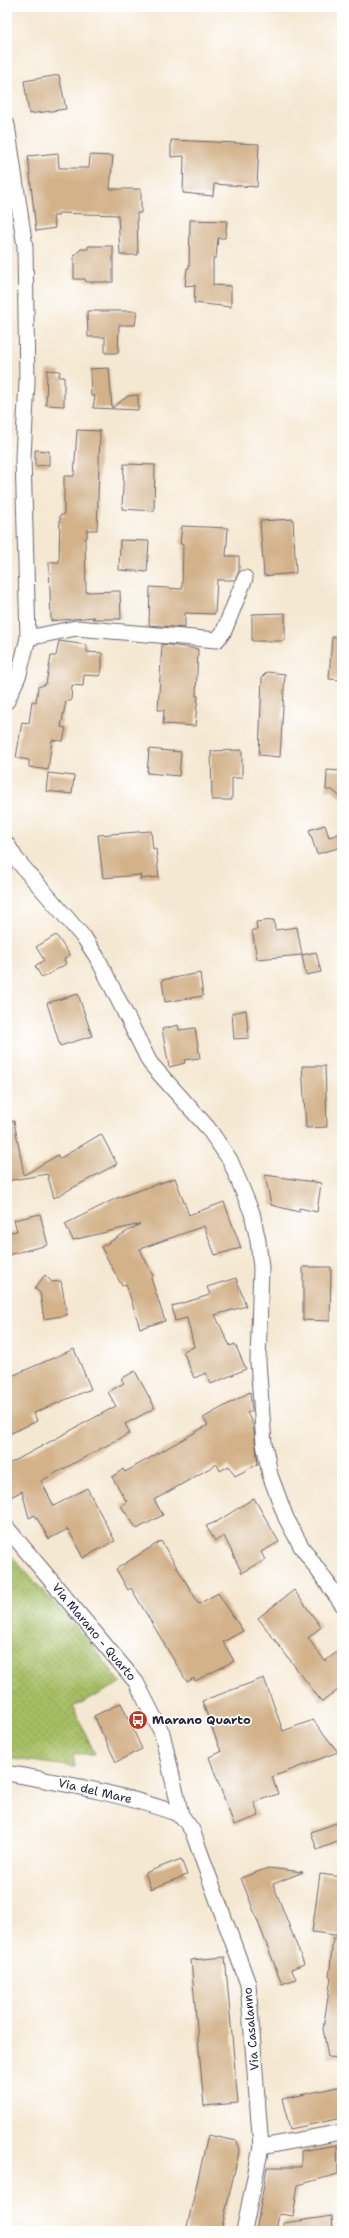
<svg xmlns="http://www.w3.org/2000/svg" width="349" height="2238" font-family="'Shantell Sans',sans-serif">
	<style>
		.green { fill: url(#green-dots); stroke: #647050 }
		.building { fill: #d3b28a }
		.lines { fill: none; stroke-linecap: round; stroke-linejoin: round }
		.street-casing { stroke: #6c6770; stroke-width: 17 }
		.street { stroke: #fff; stroke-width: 15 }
		.labels { text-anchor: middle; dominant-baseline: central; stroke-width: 3.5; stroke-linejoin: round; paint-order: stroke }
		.street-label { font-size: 12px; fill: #22223b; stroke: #fff }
		.poi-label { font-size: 12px; font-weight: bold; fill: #22223b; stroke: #fff; text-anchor: start }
	</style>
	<defs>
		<pattern id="green-dots" width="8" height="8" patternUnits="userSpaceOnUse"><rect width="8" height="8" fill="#a5be64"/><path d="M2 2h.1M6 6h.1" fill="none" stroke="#869a54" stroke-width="1.8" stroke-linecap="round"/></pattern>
	</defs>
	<rect width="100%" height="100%" fill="#fff"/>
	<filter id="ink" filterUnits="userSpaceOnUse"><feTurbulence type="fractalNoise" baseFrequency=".025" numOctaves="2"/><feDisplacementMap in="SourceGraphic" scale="8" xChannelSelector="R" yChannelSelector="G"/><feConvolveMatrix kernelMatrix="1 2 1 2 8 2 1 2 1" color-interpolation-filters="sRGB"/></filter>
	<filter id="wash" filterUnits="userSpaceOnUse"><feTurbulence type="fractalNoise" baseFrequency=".012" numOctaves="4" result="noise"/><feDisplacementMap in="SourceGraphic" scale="16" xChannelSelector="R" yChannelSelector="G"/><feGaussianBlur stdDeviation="0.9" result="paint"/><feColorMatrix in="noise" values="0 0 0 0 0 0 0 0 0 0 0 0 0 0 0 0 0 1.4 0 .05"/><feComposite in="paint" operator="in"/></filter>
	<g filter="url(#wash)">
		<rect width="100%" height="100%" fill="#f5e8d2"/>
		<path class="green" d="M7,1551L93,1646L121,1683L73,1707L95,1754H73L75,1767L7,1758Z"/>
		<g id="blocks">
			<g class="building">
				<path d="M59,75L66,109L29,114L24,81Z"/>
				<path d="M171,140L259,144L257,187L214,184L213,196L183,193L184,156L171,157Z"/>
				<path d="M58,153L59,168H89L90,155L113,156L110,189H141V213H137L138,255H120L118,215L58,213V216H53L55,228L36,231L28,156Z"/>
				<path d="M190,220L227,221L225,238H218L216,258H213V285L231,286V307L194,303L195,285L185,286L187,268H189Z"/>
				<path d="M88,246H113V282H86L85,279H74V256L81,249H88Z"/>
				<path d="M87,311H137L135,325H119L118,353H105V337H88Z"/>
				<path d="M109,368L112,408L128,396L138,395V410L93,408L95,396H91L90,369Z"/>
				<path d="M47,370L60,371L59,377H64V406L46,405Z"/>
				<path d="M77,430L100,431L97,530H87V538H85L86,592L120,591L121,619H92L95,617L51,621L49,562H59L60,515H64V476H74Z"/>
				<path d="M35,450L49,451V465L35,466Z"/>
				<path d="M124,464L155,465L154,511L122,509Z"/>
				<path d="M293,519L296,573L264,576L260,521Z"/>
				<path d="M182,526L228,528L226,556H239V571L235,580H217L215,614L185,613V628L149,625L150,587L182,589L183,544H180Z"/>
				<path d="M120,540L149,541L147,572L119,570Z"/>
				<path d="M285,613V641H252V614Z"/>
				<path d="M332,637H342V680L329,679Z"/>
				<path d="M59,641L87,645V652L102,653V667L100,676L84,675L83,686L72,685L71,701H66L61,727L66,728L63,741L52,740L48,770L29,767V760L16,758L22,722L29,723L32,701L36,702L38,687L46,684L51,656H56Z"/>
				<path d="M162,644L198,649L196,696H198L195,726L163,724L164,710H158Z"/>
				<path d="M267,672L285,674L280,757L259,755L262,677Z"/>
				<path d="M149,749L181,752L179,776L147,773Z"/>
				<path d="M242,750V778H232V800H212L211,751Z"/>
				<path d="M327,770L342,771V798L332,790H326Z"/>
				<path d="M48,773L74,776L72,794L46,791Z"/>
				<path d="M325,825L329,837L342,833V847L317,854L309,830Z"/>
				<path d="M151,831L153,849H156L159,877L140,879L141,875L103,878L98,835Z"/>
				<path d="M274,920L275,930L297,927L302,955L257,959L252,930H257L256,922Z"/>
				<path d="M56,935L70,955L64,959L66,964L42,978L35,966L44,960L36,947Z"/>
				<path d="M316,952L321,972L306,975L302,955Z"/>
				<path d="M200,973L203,996L165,1002L162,980Z"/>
				<path d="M78,994L92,1036L60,1046L47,1003Z"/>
				<path d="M246,1010L249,1038L234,1039L232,1013Z"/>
				<path d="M178,1025L179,1030L195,1028L200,1058L184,1060L185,1063L169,1067L162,1029Z"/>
				<path d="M302,1066H325L327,1127L306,1128Z"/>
				<path d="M14,1121L24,1175L58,1155L59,1159L101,1134L117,1164L54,1198L47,1174L7,1181V1122Z"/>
				<path d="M265,1175L321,1183L317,1212L299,1208V1212L271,1205Z"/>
				<path d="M175,1178L189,1215L224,1202L241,1248L215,1255L204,1226L140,1249L153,1276L151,1278L165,1321L140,1328L126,1284L122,1286L101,1247L140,1224L73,1240L65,1224L117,1198Z"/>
				<path d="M40,1214L48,1245L7,1255V1233L17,1231L14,1220Z"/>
				<path d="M303,1267H331L330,1321L303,1320Z"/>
				<path d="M45,1275L52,1282L61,1281L67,1315L44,1319L40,1293L35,1288Z"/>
				<path d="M236,1278L246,1306L215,1315L230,1346L235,1344L246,1369L211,1384L206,1373L194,1378L183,1351L194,1347L187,1318L175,1321L172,1306L210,1295L207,1287Z"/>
				<path d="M74,1349L91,1389L34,1413L37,1421L7,1435V1378Z"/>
				<path d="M135,1371L155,1408L125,1424L130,1433L41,1481L54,1506L87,1488L115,1541L83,1558L68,1529L49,1539L35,1515L29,1518L22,1491L7,1499V1465L116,1406L108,1392L124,1383L121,1379Z"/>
				<path d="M250,1392L252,1411L247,1413L253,1424L258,1464L235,1476L229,1466L220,1471L217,1464L154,1500L163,1515L137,1529L121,1506L127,1502L112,1477L123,1469L125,1472L208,1425L203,1418Z"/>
				<path d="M254,1498L279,1542L261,1552L265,1560L242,1573L224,1536L215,1541L206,1526L218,1521Z"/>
				<path d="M161,1541L199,1604L218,1593L243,1631L223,1642L234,1661L195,1681L194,1678L187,1682L131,1588L128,1590L116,1569Z"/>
				<path d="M294,1590L321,1627L308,1638L325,1661L342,1648V1687L322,1702L258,1618Z"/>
				<path d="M264,1678L283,1731L313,1720L338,1752L272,1777L278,1794L254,1802L259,1816L234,1825L209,1757L221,1752L202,1701Z"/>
				<path d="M121,1703L142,1749L116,1762L94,1716Z"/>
				<path d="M342,1821V1840L317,1850L311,1832Z"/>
				<path d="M181,1859L187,1875L151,1889L145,1873Z"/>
				<path d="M268,1868L303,1872L273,1884L304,1964L291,1969L296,1979L282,1984L241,1878Z"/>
				<path d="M320,1874L342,1877V1936L312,1932Z"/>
				<path d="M333,1938H342V2058L328,2057L323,2029L331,1978L329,1977Z"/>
				<path d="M225,1957L238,2103L204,2106L191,1960Z"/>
				<path d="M342,2086V2118L290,2129L282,2099Z"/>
				<path d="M208,2135L237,2141L239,2152L221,2231H186Z"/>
				<path d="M337,2145L338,2174L298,2185L293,2216L279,2214L276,2231H256L267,2167H301V2151Z"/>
				<path d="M332,2216L333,2231H284V2223Z"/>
			</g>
		</g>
	</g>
	<g filter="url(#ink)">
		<use href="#blocks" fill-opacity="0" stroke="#6c6770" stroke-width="1"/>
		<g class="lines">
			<defs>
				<g id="street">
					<path d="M7,125L25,247L27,382L23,457L28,638L19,674L7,701"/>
					<path d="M28,638L76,628L217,640L224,631L245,578"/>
					<path d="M7,844L16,859L85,939L98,959L150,1063L208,1128L230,1160L252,1213L258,1241L261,1268L258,1362L264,1443L270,1475L286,1518L301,1546L342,1604"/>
					<path d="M7,1528L136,1682L162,1733L181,1815L192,1830L248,1984L261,2147L244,2231"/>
					<path d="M7,1773C66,1784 124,1794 181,1815"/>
					<path d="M261,2147L342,2132"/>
				</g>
			</defs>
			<use href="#street" class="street-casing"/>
			<use href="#street" class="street"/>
		</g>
	</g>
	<defs>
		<symbol id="bus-disc" viewBox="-11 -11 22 22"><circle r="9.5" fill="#c8321e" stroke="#fff"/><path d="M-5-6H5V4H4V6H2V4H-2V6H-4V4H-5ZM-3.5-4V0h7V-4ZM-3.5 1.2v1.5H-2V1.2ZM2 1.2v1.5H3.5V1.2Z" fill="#fff"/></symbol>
	</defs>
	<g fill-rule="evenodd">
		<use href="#bus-disc" x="127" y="1709" width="22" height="22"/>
	</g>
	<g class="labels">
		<g class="street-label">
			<text transform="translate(94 1632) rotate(50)">Via Marano - Quarto</text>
			<text transform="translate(95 1791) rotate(13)">Via del Mare</text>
			<text transform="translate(251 2029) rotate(-95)">Via Casalanno</text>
		</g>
		<g class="poi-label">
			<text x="152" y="1720">Marano Quarto</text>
		</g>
	</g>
	<rect width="349" height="2238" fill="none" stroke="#fff" stroke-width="24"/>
</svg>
